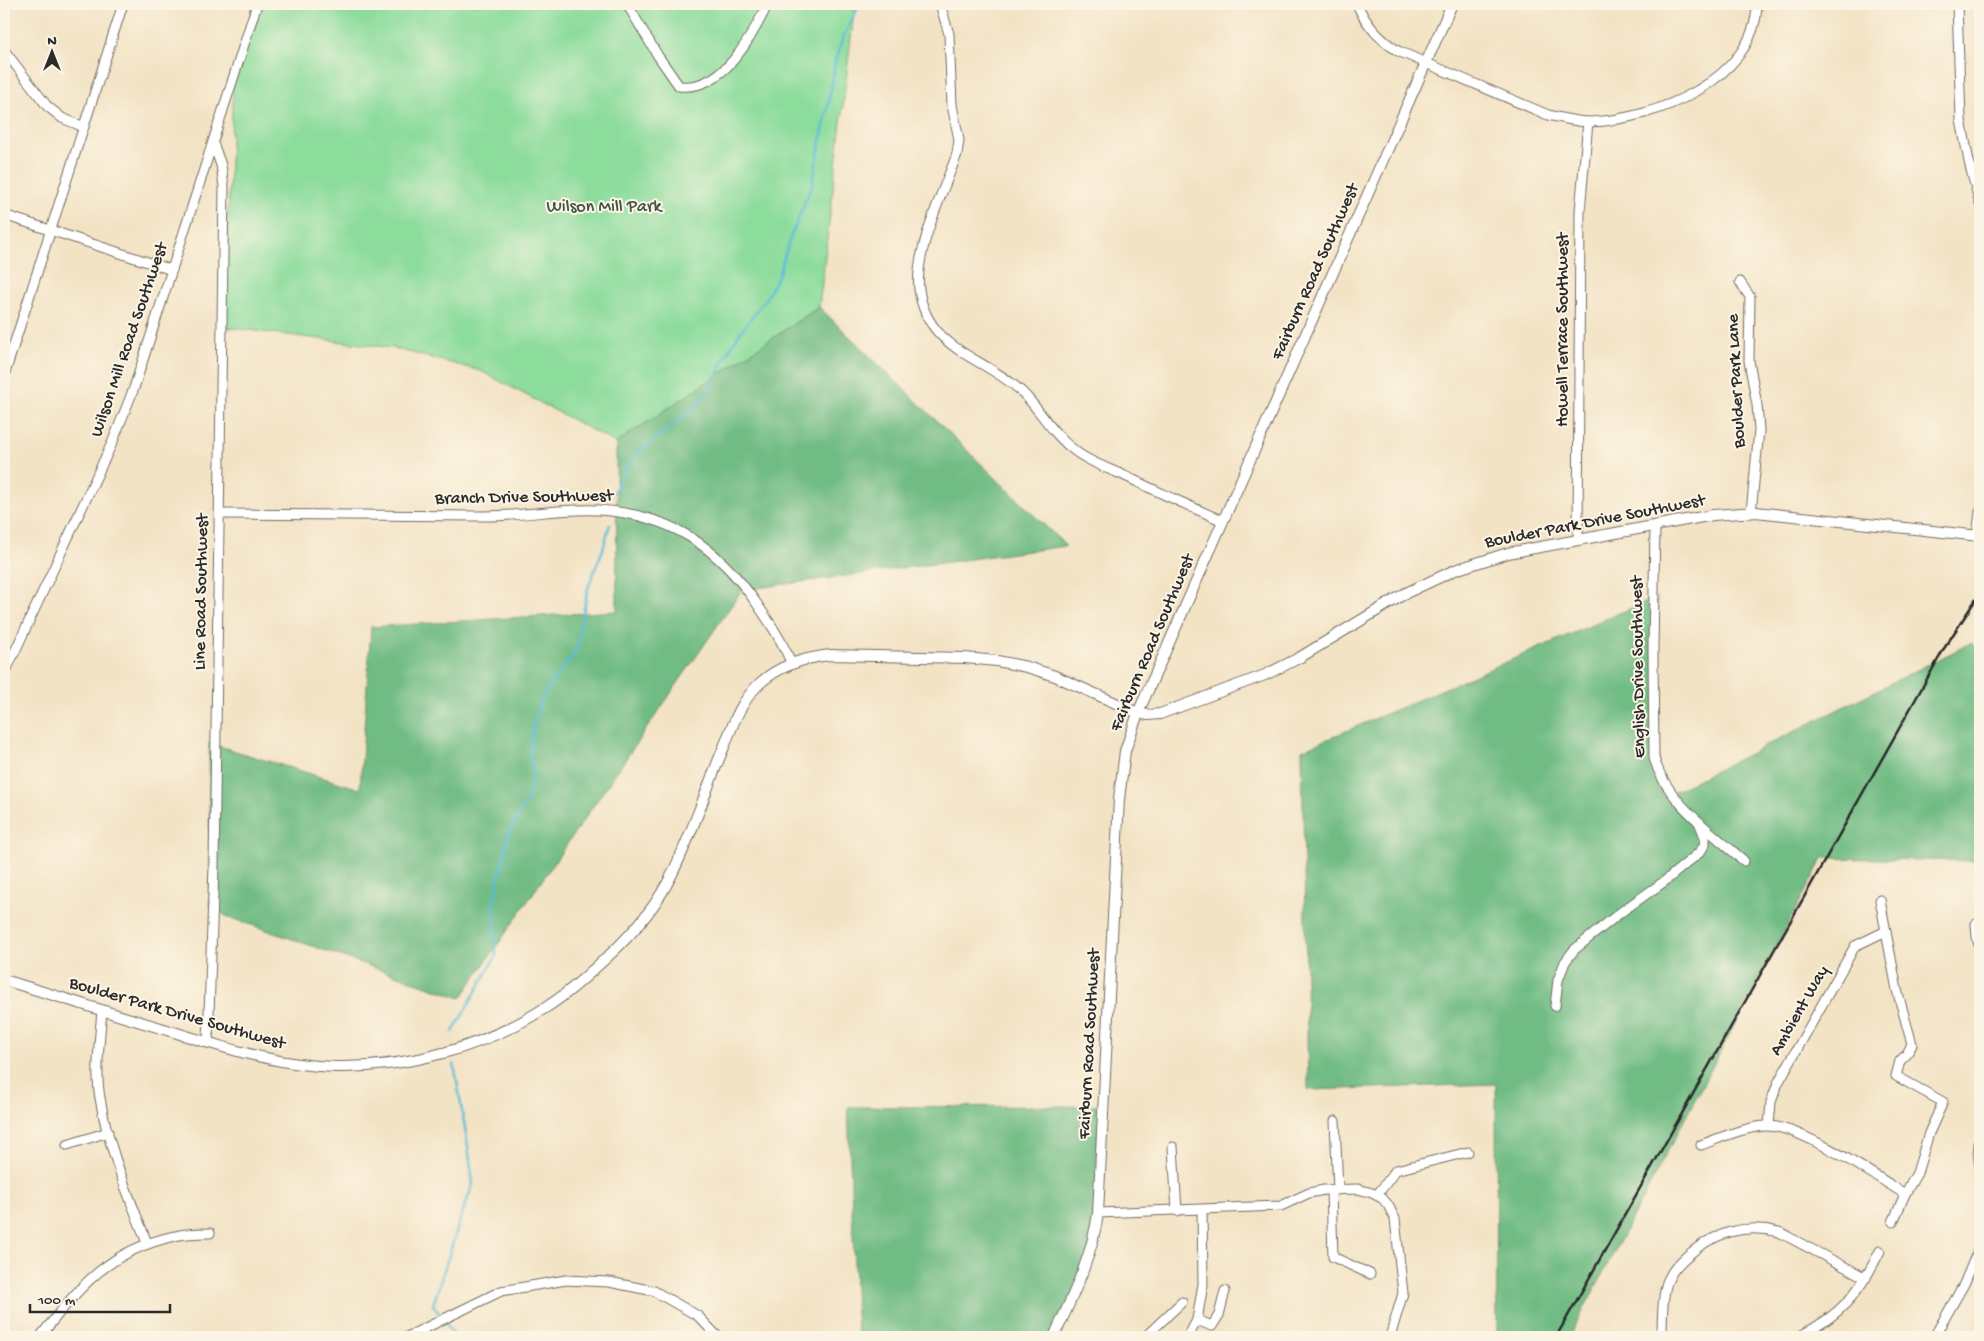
<svg xmlns="http://www.w3.org/2000/svg" width="1984" height="1341" font-family="'Gochi Hand',sans-serif">
	<style>
		.green { fill: #8cdc9c; stroke: #5c8464 }
		.forest { fill: #71bc84; stroke: #4e7458 }
		.lines { fill: none; stroke-linecap: round; stroke-linejoin: round }
		.stream { stroke: #58bbd6; stroke-width: 2.5 }
		.minor-casing { stroke: #716b61; stroke-width: 11 }
		.tertiary-casing { stroke: #716b61; stroke-width: 12 }
		.minor { stroke: #fff; stroke-width: 9 }
		.tertiary { stroke: #fff; stroke-width: 10 }
		.rail { stroke: #2b2b2b; stroke-width: 2.5 }
		.labels { text-anchor: middle; dominant-baseline: central; stroke-width: 4; stroke-linejoin: round; paint-order: stroke }
		.park-label { font-size: 18px; fill: #435747; stroke: #fcf5e5 }
		.street-label { font-size: 18px; fill: #2b2b2b; stroke: #fcf5e5 }
	</style>
	<rect width="100%" height="100%" fill="#fcf5e5"/>
	<filter id="ink" filterUnits="userSpaceOnUse"><feTurbulence type="fractalNoise" baseFrequency=".02" numOctaves="2"/><feDisplacementMap in="SourceGraphic" scale="10" xChannelSelector="R" yChannelSelector="G"/><feConvolveMatrix kernelMatrix="1 2 1 2 8 2 1 2 1" color-interpolation-filters="sRGB"/></filter>
	<filter id="wash" filterUnits="userSpaceOnUse"><feTurbulence type="fractalNoise" baseFrequency=".0096" numOctaves="4" result="noise"/><feDisplacementMap in="SourceGraphic" scale="20" xChannelSelector="R" yChannelSelector="G"/><feGaussianBlur stdDeviation="1.12" result="paint"/><feColorMatrix in="noise" values="0 0 0 0 0 0 0 0 0 0 0 0 0 0 0 0 0 1.4 0 .05"/><feComposite in="paint" operator="in"/></filter>
	<g filter="url(#wash)">
		<rect width="100%" height="100%" fill="#f3e3c5"/>
		<path class="green" d="M259,4H855L819,307L616,443L481,371L393,348L224,327L233,84Z"/>
		<g class="forest">
			<path d="M819,307L1066,546L742,590L461,998L226,916L210,905L209,743L360,789L371,627L617,611L616,443Z"/>
			<path d="M1657,597L1658,769L1663,797L1971,643L1980,650V861L1823,858L1569,1337H1497L1496,1084L1308,1090L1302,750Z"/>
			<path d="M1099,1106L1094,1247L1058,1337H857L848,1107Z"/>
		</g>
		<g class="lines">
			<g class="stream">
				<path d="M613,494L625,469L643,448L698,406L714,383L725,357L739,334L765,300L778,276L791,236L812,185L831,89L835,62L844,35L860,4"/>
				<path d="M453,1032L496,956L494,901L509,833L529,796L533,769L530,755L533,728L541,701L547,689L573,656L579,643L580,629L588,588L603,549L610,524"/>
				<path d="M442,1317L433,1305L462,1214L473,1184L468,1146L454,1064"/>
				<path d="M445,1322L455,1337"/>
			</g>
		</g>
	</g>
	<g filter="url(#ink)">
		<g class="lines">
			<defs>
				<g id="minor">
					<path d="M627,4L658,56L679,86C724,91 751,37 768,4"/>
					<path d="M940,4L949,34L952,105L959,140L957,154C944,190 914,252 919,289C927,351 984,356 1022,392C1041,411 1053,435 1075,451C1089,462 1107,468 1123,475C1156,491 1189,506 1223,521"/>
					<path d="M1357,4C1366,25 1379,39 1398,51L1548,115C1562,118 1576,122 1590,122C1654,120 1756,80 1757,4"/>
					<path d="M1957,4L1961,120L1969,162L1980,204"/>
					<path d="M4,50L47,106L62,118L84,127"/>
					<path d="M4,215L172,270"/>
					<path d="M1740,282L1750,297L1749,361L1757,405L1759,430L1751,513"/>
					<path d="M4,376L123,4"/>
					<path d="M219,514C306,515 393,515 480,516C519,517 559,508 598,510C670,514 717,546 757,604C770,623 783,642 791,663"/>
					<path d="M1655,526L1653,648L1654,758C1666,802 1712,832 1744,861"/>
					<path d="M1977,536L1980,512"/>
					<path d="M1578,540L1580,211L1588,122"/>
					<path d="M4,675L113,441L134,388L257,4"/>
					<path d="M1880,900L1897,990L1912,1044L1907,1054L1900,1061L1896,1076L1943,1102L1929,1133L1917,1173L1905,1194L1893,1222"/>
					<path d="M1980,924H1976L1977,937L1980,949"/>
					<path d="M1555,1006L1558,980L1565,962L1574,950L1621,912L1665,881L1700,852L1705,844V837L1699,822"/>
					<path d="M102,1010C100,1038 95,1070 100,1098C108,1148 129,1196 147,1243"/>
					<path d="M208,1043L214,866L224,187L221,165L213,143"/>
					<path d="M1335,1121L1338,1190"/>
					<path d="M1769,1126L1771,1102L1778,1083L1855,946L1886,931"/>
					<path d="M1980,1135L1978,1154L1980,1167"/>
					<path d="M67,1145L108,1132"/>
					<path d="M1701,1145C1720,1138 1747,1126 1768,1126C1800,1126 1876,1176 1905,1194"/>
					<path d="M1173,1147L1177,1211"/>
					<path d="M1331,1190L1333,1257L1370,1274"/>
					<path d="M1377,1195L1396,1170L1468,1152"/>
					<path d="M1098,1213L1281,1206L1309,1193L1324,1190L1358,1189L1372,1193L1382,1198L1388,1205L1395,1219L1403,1293L1390,1337"/>
					<path d="M1197,1320L1212,1326L1219,1315L1225,1291"/>
					<path d="M4,1334L6,1337"/>
					<path d="M40,1337C79,1287 109,1250 175,1236C186,1233 199,1233 210,1233"/>
					<path d="M407,1337L501,1291L566,1280L609,1282L654,1291L698,1316L718,1337"/>
					<path d="M1145,1337L1182,1302"/>
					<path d="M1188,1337L1197,1320L1203,1284L1202,1210"/>
					<path d="M1662,1337C1662,1323 1662,1293 1668,1280C1672,1270 1679,1263 1687,1256C1713,1233 1745,1223 1779,1232L1866,1278"/>
					<path d="M1798,1337C1840,1316 1859,1294 1880,1251"/>
					<path d="M1934,1337L1964,1284L1980,1246"/>
				</g>
				<g id="tertiary">
					<path d="M4,980C57,996 110,1013 164,1029C220,1046 277,1066 337,1067C408,1068 485,1047 545,1008C563,997 579,983 594,969C623,944 650,916 668,882C691,839 705,791 724,747C733,724 741,701 759,684C779,665 804,658 830,655L965,658L997,661L1027,667L1055,676L1138,713L1148,715L1160,714L1265,675L1299,658L1406,593L1455,570L1508,553L1713,515L1756,512L1980,536"/>
					<path d="M1054,1337C1072,1297 1092,1258 1098,1213L1119,799L1125,751L1138,713L1452,4"/>
				</g>
			</defs>
			<use href="#minor" class="minor-casing"/>
			<use href="#tertiary" class="tertiary-casing"/>
			<use href="#minor" class="minor"/>
			<use href="#tertiary" class="tertiary"/>
			<path class="rail" d="M1556,1337L1945,647L1980,593"/>
		</g>
	</g>
	<g class="labels">
		<g class="park-label">
			<text x="604" y="207">Wilson Mill Park</text>
		</g>
		<g class="street-label">
			<text transform="translate(1316 272) rotate(-66)">Fairburn Road Southwest</text>
			<text transform="translate(1563 330) rotate(-90)">Howell Terrace Southwest</text>
			<text transform="translate(130 340) rotate(-71)">Wilson Mill Road Southwest</text>
			<text transform="translate(1737 381) rotate(-93)">Boulder Park Lane</text>
			<text transform="translate(524 498) rotate(-1)">Branch Drive Southwest</text>
			<text transform="translate(1595 522) rotate(-11)">Boulder Park Drive Southwest</text>
			<text transform="translate(202 592) rotate(-89)">Line Road Southwest</text>
			<text transform="translate(1153 643) rotate(-67)">Fairburn Road Southwest</text>
			<text transform="translate(1639 667) rotate(-91)">English Drive Southwest</text>
			<text transform="translate(1800 1011) rotate(-60)">Ambient Way</text>
			<text transform="translate(177 1014) rotate(16)">Boulder Park Drive Southwest</text>
			<text transform="translate(1090 1044) rotate(-87)">Fairburn Road Southwest</text>
		</g>
	</g>
	<rect width="1984" height="1341" fill="none" stroke="#fcf5e5" stroke-width="20"/>
	<g transform="translate(52 52)" stroke="#fcf5e5" stroke-width="4" paint-order="stroke">
	<path d="M0-4L9 19L0 12L-9 19Z" fill="#2b2b2b"/>
	<text y="-8" font-size="14" font-weight="bold" text-anchor="middle" fill="#2b2b2b">N</text>
	</g>
	<path d="M30 1304v8h140v-8" fill="none" stroke="#2b2b2b" stroke-width="2.5"/>
	<text x="38" y="1304" font-size="15" fill="#2b2b2b" stroke="#fcf5e5" stroke-width="4" paint-order="stroke">100 m</text>
</svg>
